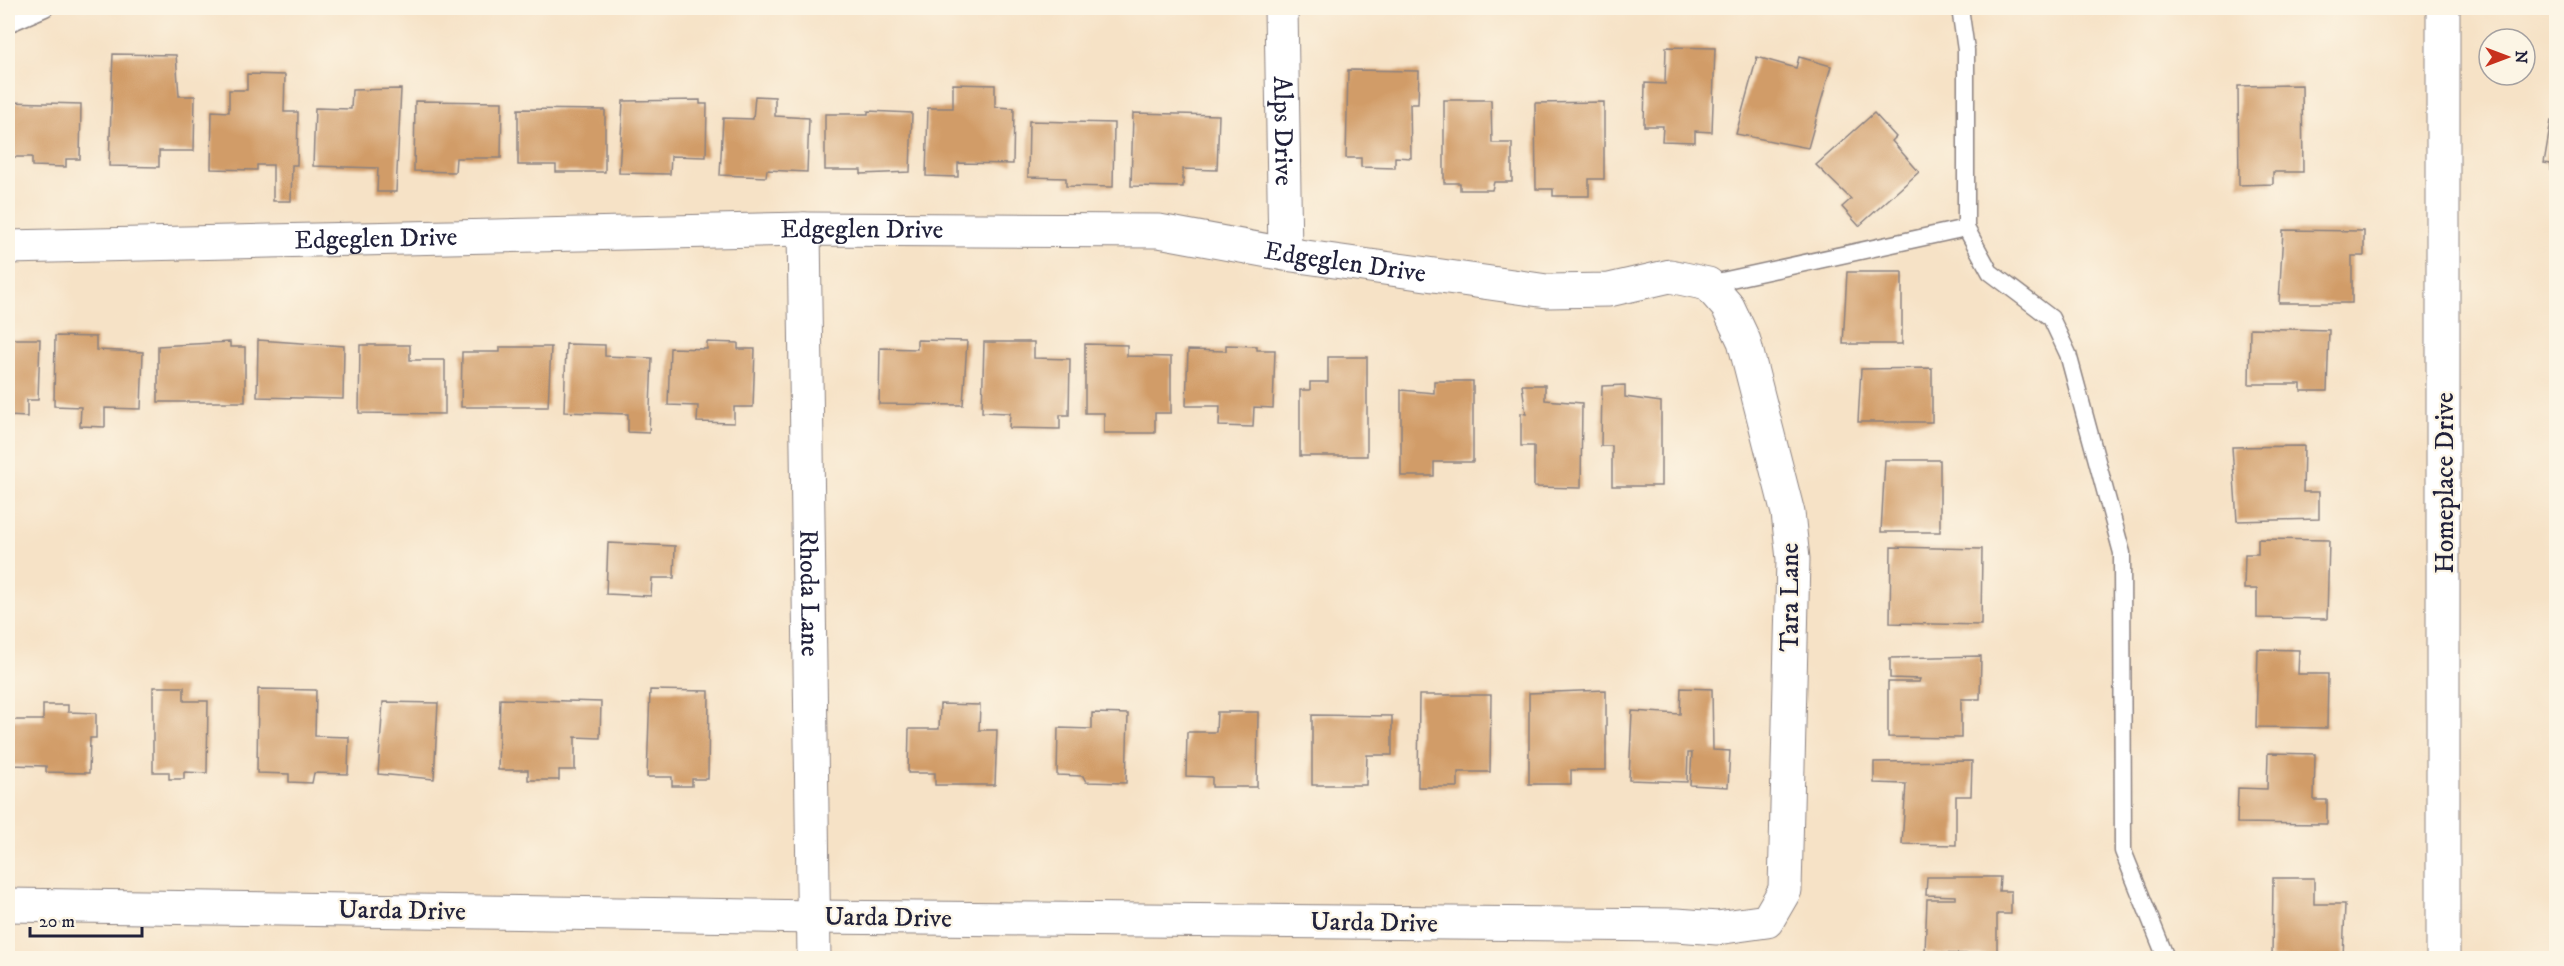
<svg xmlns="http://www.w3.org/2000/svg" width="2564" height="966" font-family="'IM FELL DW Pica',serif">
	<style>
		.building { fill: #d19c67 }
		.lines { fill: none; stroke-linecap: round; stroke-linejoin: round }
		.service-casing { stroke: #8c8280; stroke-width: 19 }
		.minor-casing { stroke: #8c8280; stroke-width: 35 }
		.service { stroke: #fff; stroke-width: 16 }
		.minor { stroke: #fff; stroke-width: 33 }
		.labels { text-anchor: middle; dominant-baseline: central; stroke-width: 4.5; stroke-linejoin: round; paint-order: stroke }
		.street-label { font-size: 26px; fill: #22223b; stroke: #fcf5e5 }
	</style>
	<rect width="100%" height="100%" fill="#fcf5e5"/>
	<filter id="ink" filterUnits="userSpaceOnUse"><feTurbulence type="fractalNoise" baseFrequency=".0167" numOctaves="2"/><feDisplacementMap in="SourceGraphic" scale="12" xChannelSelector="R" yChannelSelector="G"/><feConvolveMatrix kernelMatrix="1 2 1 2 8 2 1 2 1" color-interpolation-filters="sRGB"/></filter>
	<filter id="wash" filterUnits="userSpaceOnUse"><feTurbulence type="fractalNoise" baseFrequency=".008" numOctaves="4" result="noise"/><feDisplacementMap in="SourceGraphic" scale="24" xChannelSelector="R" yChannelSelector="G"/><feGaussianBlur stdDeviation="1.35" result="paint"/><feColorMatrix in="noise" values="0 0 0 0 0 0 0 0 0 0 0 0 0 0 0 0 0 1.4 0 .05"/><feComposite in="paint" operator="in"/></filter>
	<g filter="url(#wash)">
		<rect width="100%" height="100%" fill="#f6e2c6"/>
		<g id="blocks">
			<g class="building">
				<path d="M1666,47L1715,48L1712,132L1695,131V142L1662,141L1663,126H1644L1645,83L1665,84Z"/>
				<path d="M113,54L176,55L179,96H195L194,151H159V167L109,166Z"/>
				<path d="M1757,57L1796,68L1799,57L1831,66L1808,148L1736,134Z"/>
				<path d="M1348,70L1419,71L1418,104H1410L1411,158L1395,157V168L1361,167V158H1346Z"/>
				<path d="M247,74L285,75L284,112H298L297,165H292L291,201H273V165H257V170L211,169L212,111L229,112V90H247Z"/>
				<path d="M953,84L995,85V107L1014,108L1013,164L958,163V177L926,176L928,108H953Z"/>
				<path d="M2302,85L2303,172H2273V184L2239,185L2238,86Z"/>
				<path d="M401,89L396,192H377L378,168L313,166L315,108L351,109L352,90Z"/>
				<path d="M755,96L775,97V116L809,118L807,172L767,170L766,177L720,175L723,118L753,119Z"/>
				<path d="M700,100V104H707L706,157L671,156L670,174L619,173L623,101Z"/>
				<path d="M1444,100H1491L1492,143H1512V182H1494L1492,190H1460V183H1444Z"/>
				<path d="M415,101L502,102L501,158H456L455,172L414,171Z"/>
				<path d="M8,102L81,104L80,159H66V167L32,166V157H8Z"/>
				<path d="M1604,102V179H1589V196H1553V189H1536L1535,103Z"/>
				<path d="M518,109L605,110V172H556V165H518Z"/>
				<path d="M868,111L912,113L910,172L861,174V170H825V114H868Z"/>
				<path d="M1133,113L1219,115L1217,170L1183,169V187L1131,186Z"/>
				<path d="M1874,113L1896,137L1892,141L1919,172L1859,226L1842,207L1851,199L1816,165Z"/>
				<path d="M1029,121L1114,123L1113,187L1066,186V178L1028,177Z"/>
				<path d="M2551,121H2556V183H2551V164L2544,163Z"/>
				<path d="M2283,230L2364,231V256H2352V303H2279Z"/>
				<path d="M1847,272H1902V344H1843Z"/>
				<path d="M2250,328L2329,330L2327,391H2301V384H2249Z"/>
				<path d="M55,336L96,337V350L143,352L141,409L105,408V427L80,426L81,407L54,406Z"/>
				<path d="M8,339H40L38,400H27V417L8,416Z"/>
				<path d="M258,340L344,346L343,399L257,397Z"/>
				<path d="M917,340L967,341L963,405L879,404L880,348L917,349Z"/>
				<path d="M230,342V347H245V402H158V346Z"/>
				<path d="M707,342L738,343V349H755L753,407H734V423L697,422L698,406L668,405L670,348L707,349Z"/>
				<path d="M984,342H1034V358L1070,359L1069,415H1060V429L1009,428L1010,413L982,412Z"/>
				<path d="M566,344L605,345V356L652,358L649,433L628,432V414L564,412Z"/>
				<path d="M1085,344L1127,345V356L1171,357V413H1155V433H1104V413H1085Z"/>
				<path d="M360,345H410V360H445V414L359,413Z"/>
				<path d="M1226,345L1257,346V350H1275L1273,408L1254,407L1253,427L1219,426L1220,406H1186L1188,350L1226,351Z"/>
				<path d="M500,347H551L548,407H461L462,352H500Z"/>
				<path d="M1328,357H1367V456H1300V390H1310V382H1328Z"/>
				<path d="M1932,368V422H1858L1861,369Z"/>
				<path d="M1434,381H1473V462H1434V476H1401V390L1434,393Z"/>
				<path d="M1522,385H1545V400L1582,403L1581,488L1534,487V446H1521V413L1526,414Z"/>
				<path d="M1625,385V397L1661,402V486H1612V446H1601L1602,386Z"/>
				<path d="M2304,446L2303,492H2319V519L2237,521L2232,447Z"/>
				<path d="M1885,460H1940V532H1881Z"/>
				<path d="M2258,539L2329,540L2327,619L2257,618V589H2244L2245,554H2258Z"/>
				<path d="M608,543L675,546L674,578H652L651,596L606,594Z"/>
				<path d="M1891,547L1982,549L1981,625L1890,623Z"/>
				<path d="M2258,649L2299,650L2298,674H2328L2327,728L2256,727Z"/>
				<path d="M1981,656L1980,699H1961V738L1888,737V682H1919L1920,679L1890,678V658Z"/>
				<path d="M153,687H184V701H208L207,773L184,772V779H169V772H153Z"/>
				<path d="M1681,688L1712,689L1713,750L1730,751L1728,787L1690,785L1692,753H1688L1687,782L1629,780L1632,711L1680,714Z"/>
				<path d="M258,689L316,690L315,736L349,737L348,774L314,773L312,783L289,782V774L257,773Z"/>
				<path d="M650,690L709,691L708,779H692V786H672V777H647Z"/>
				<path d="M1606,690V770H1571V784H1529V693Z"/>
				<path d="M1419,695H1491L1490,772H1458V787H1418Z"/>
				<path d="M500,699L601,702L600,738L575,737V770H559V780H528V770H498Z"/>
				<path d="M383,702L438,703L434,779L378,774Z"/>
				<path d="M940,704L980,705L979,730H997L995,785H935V773H908L909,729H939Z"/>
				<path d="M43,705H68V712L96,713V738H90L89,773L46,772V766L11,765L12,720H43Z"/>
				<path d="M1217,712H1258L1257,787H1212V777L1186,776L1187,732H1216Z"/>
				<path d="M1092,713L1128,714L1126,783L1086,782L1083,776L1057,775L1058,728L1092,729Z"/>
				<path d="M1312,715L1392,716V755H1367L1366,785H1312Z"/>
				<path d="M2268,753L2315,754L2314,800H2327V824L2237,823L2238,788L2267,789Z"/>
				<path d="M1972,761L1971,796H1956V845L1902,844L1906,784L1874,783V762Z"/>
				<path d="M1927,877H2000L1999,891H2011V914H1997V955L1925,953L1927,899H1956V896L1926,895Z"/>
				<path d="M2273,878H2314V904H2345L2343,958H2272Z"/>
			</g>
		</g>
	</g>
	<g filter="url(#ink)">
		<use href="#blocks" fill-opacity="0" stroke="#8c8280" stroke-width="1.5"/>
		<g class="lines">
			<defs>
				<g id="service">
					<path d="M8,24L45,8"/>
					<path d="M1966,228L1990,272L2051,318L2068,354L2122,553L2123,851L2166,958"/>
					<path d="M1708,284L1966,228V50L1960,8"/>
				</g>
				<g id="minor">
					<path id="s1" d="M1281,8L1285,254"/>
					<path d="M2443,8V958"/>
					<path id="s2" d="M804,229L814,958"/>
					<path id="s3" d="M8,247L804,229L1159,231L1285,254L1547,291L1609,290L1670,276L1708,284L1728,307L1744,341L1788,513L1793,559L1785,890L1767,921L1717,928L1677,925L814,917L8,905"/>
				</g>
			</defs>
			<use href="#service" class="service-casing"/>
			<use href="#minor" class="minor-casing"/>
			<use href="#service" class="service"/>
			<use href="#minor" class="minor"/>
		</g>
	</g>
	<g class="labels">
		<g class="street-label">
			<text stroke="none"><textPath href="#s1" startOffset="123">Alps Drive</textPath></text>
			<text stroke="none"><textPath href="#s3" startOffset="854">Edgeglen Drive</textPath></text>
			<text stroke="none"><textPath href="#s3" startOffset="368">Edgeglen Drive</textPath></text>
			<text stroke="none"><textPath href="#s3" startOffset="1340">Edgeglen Drive</textPath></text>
			<text transform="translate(2445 483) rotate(-90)">Homeplace Drive</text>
			<text stroke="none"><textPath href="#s2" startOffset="364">Rhoda Lane</textPath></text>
			<text transform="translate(1790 597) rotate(-90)">Tara Lane</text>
			<text transform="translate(402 911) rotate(1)">Uarda Drive</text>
			<text transform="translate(888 918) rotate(1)">Uarda Drive</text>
			<text transform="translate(1374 923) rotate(1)">Uarda Drive</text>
		</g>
	</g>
	<rect width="2564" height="966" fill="none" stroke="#fcf5e5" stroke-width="30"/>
	<g transform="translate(2507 57) rotate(90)"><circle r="28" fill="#fcf5e5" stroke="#a5a1a1" stroke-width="1.5"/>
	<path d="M0-4.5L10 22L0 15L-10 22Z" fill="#c8321e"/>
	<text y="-9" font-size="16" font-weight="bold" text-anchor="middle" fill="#22223b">N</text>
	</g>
	<path d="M30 927v9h112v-9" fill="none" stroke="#22223b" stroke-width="3"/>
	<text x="39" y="927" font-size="18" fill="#22223b" stroke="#fcf5e5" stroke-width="4.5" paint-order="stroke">20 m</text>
</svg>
